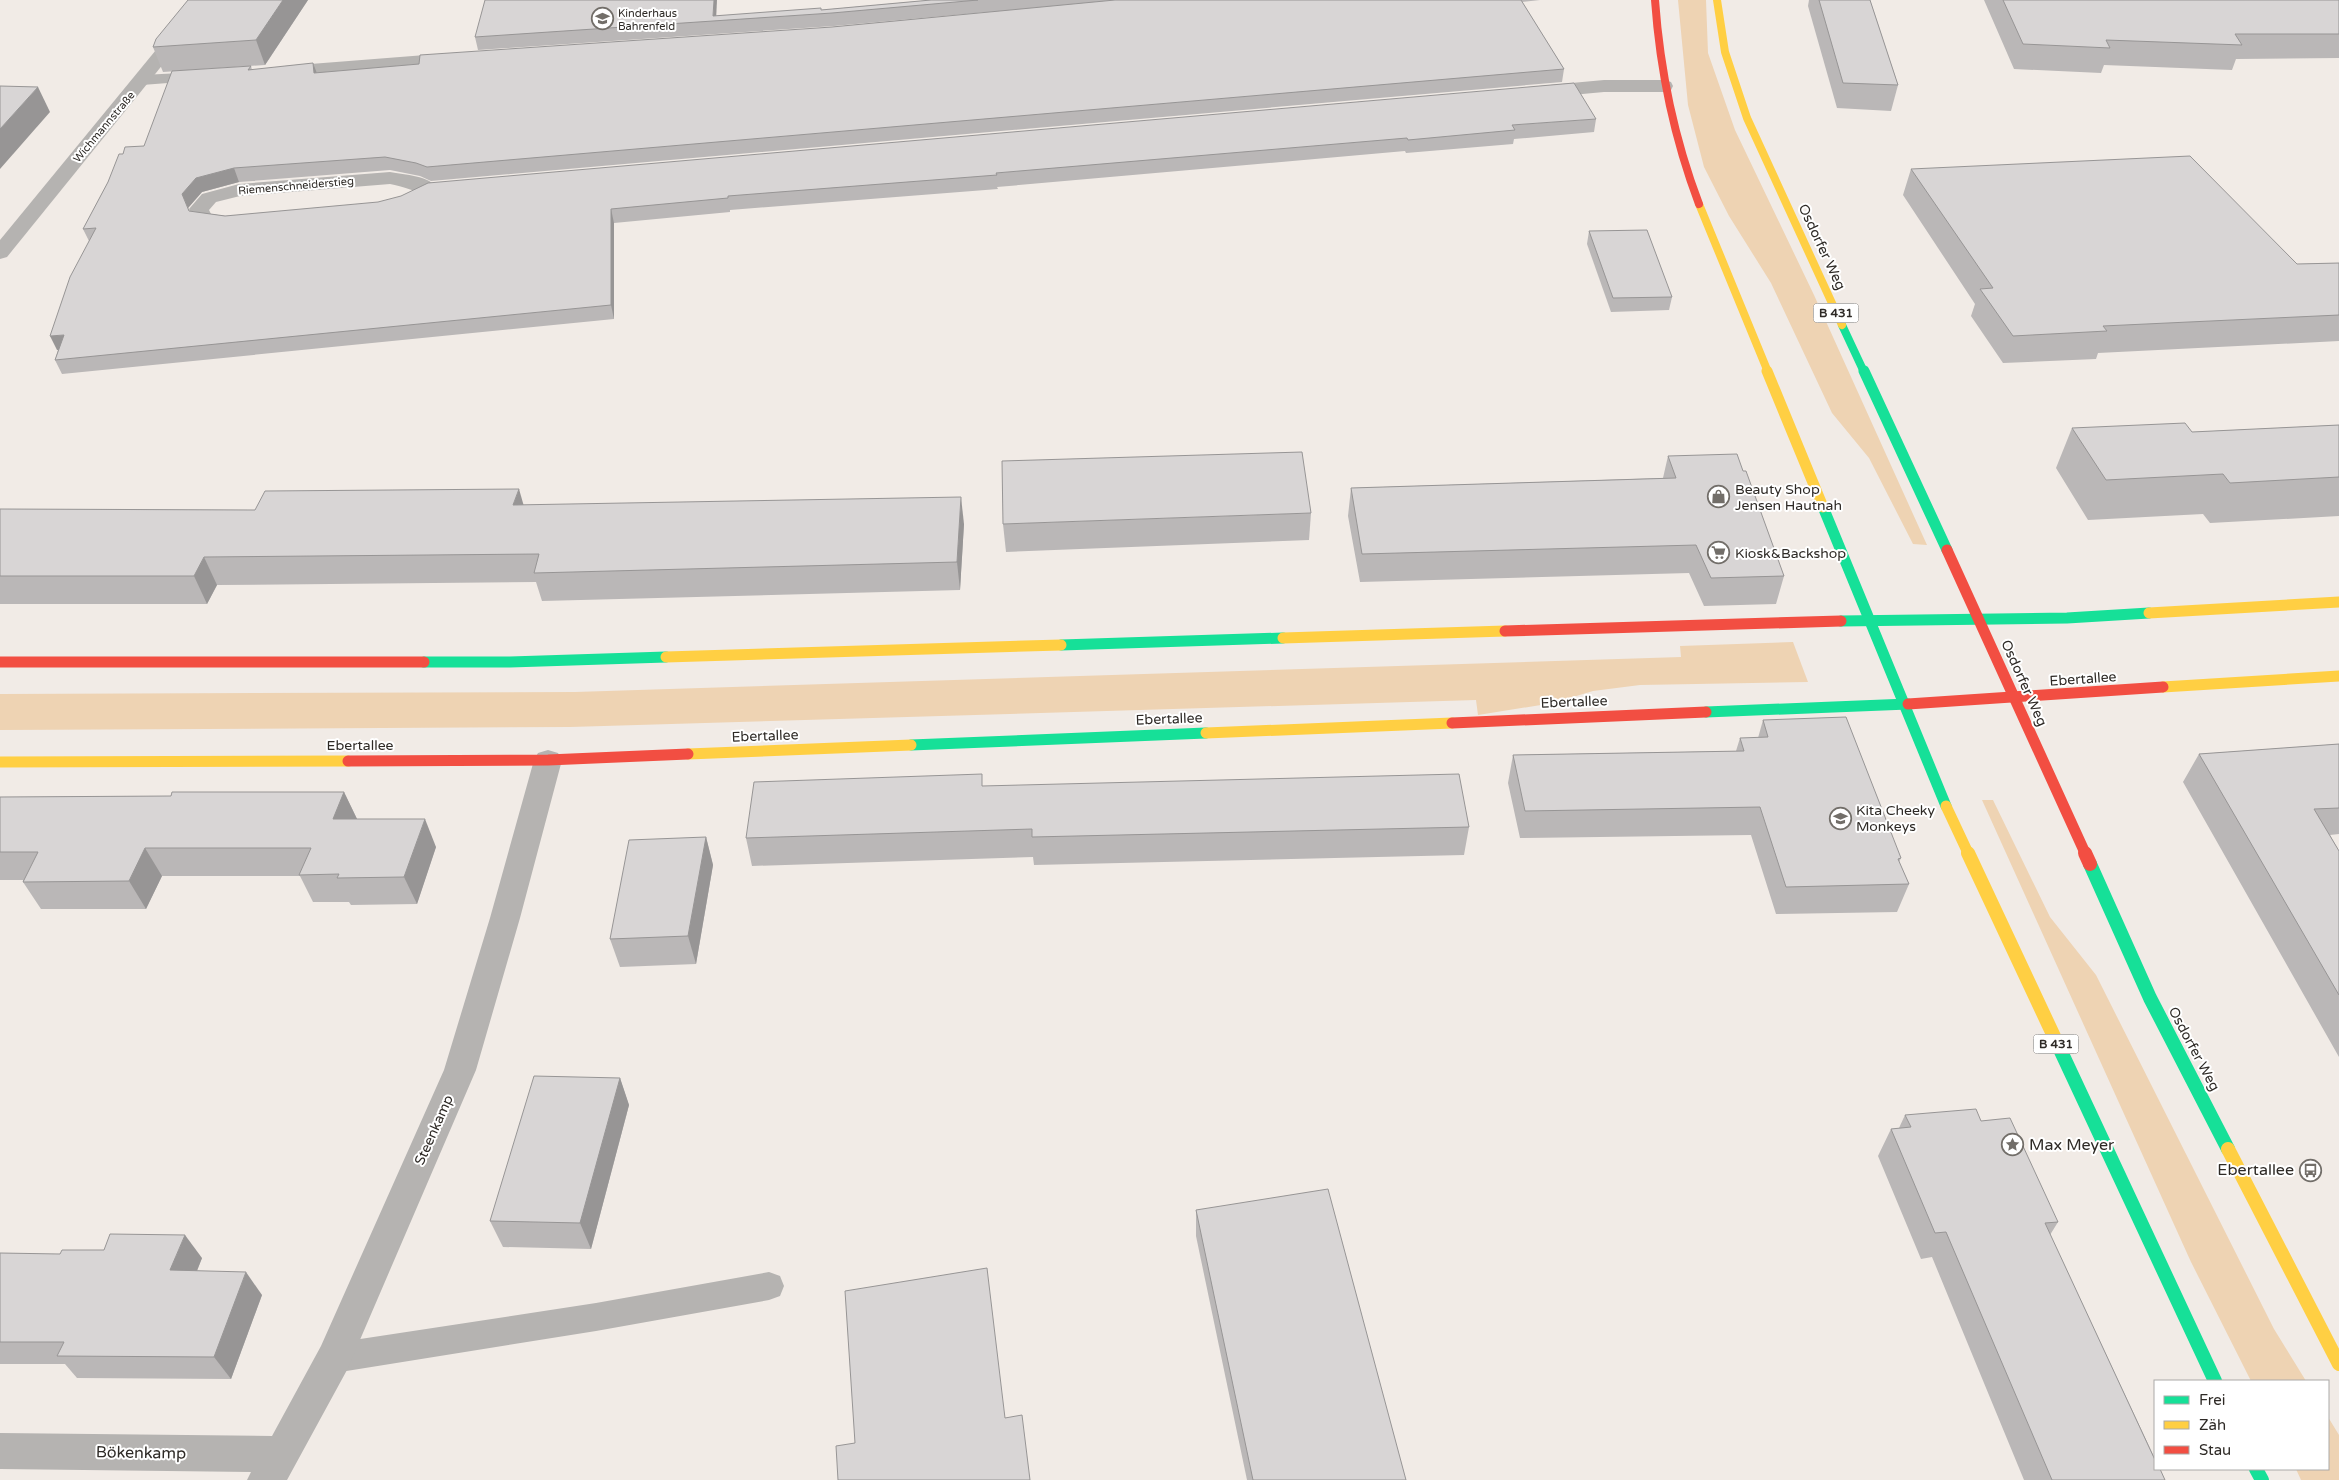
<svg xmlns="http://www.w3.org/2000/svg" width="2339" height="1480" font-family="'Varela Round',sans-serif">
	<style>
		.green { fill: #eed3b3 }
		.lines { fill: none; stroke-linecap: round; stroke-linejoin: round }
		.lane { fill: #b5b3b1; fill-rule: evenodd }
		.street { fill: #b5b3b1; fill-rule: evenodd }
		.fast-far2 { stroke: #16e098; stroke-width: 8 }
		.fast-far1 { stroke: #16e098; stroke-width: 11 }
		.fast { stroke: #16e098; stroke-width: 14 }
		.slow-far2 { stroke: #ffcf43; stroke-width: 8 }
		.slow-far1 { stroke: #ffcf43; stroke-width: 11 }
		.slow { stroke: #ffcf43; stroke-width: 14 }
		.jam-far2 { stroke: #f24e42; stroke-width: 8 }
		.jam-far1 { stroke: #f24e42; stroke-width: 11 }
		.jam { stroke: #f24e42; stroke-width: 14 }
		.wall { fill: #bab7b7 }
		.shaded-wall { fill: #979595 }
		.building { fill: #d8d5d5; stroke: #979595 }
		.labels { text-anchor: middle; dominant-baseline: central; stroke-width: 4; stroke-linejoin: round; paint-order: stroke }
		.far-poi-label { font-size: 11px; fill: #2e2a26; stroke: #fff; text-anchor: start }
		.far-street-label { font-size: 11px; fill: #2e2a26; stroke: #fff }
		.shield { fill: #fff; stroke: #6d6a67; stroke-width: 1 }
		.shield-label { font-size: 12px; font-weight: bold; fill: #2e2a26 }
		.street-label { font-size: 14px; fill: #2e2a26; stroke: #fff }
		.poi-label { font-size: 14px; fill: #2e2a26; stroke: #fff; text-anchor: start }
		.near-poi-label { font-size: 16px; fill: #2e2a26; stroke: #fff; text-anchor: start }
		.near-street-label { font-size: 16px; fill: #2e2a26; stroke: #fff }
	</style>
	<rect width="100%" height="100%" fill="#f1ebe6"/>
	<g class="green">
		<path d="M1678,0H1706L1708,53L1735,130L1814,295L1927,545L1913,544L1869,458L1832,413L1771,283L1729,216L1704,167L1688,105Z"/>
		<path d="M1793,642L1808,682L1640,685L1593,691L1553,703L1478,715L1476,700L570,727L0,730V694L575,692L1681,657L1680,646Z"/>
		<path d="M1982,800H1993L2050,917L2096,975L2274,1329L2306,1381H2251L2191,1262Z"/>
		<path d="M2328,1417L2339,1435V1480H2301L2296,1469H2328Z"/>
	</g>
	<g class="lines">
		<g class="lane">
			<path d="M451,53L457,55L459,58L457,61L285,76L279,74L277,71L279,68L285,66Z"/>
			<path d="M201,72L207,74L209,77L207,80L142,85L136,83L134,80L136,77L142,75Z"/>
			<path d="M769,1272L780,1276L784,1286L780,1296L769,1300L596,1331L334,1373L323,1368L318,1358L323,1348L334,1343L596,1303Z"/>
		</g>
		<g class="street">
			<path d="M197,0H215L7,257L0,259V240Z"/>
			<path d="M1604,80H1664L1671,82L1673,86L1671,90L1664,92H1604L1539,98L1532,96L1530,92L1532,88L1539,86Z"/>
			<path d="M390,172C405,175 429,175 438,189L435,193C423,196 404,186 390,184L240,196L216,202L209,210L211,214L240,218L243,222L240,226L233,228L196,224L189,209L202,194L239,184Z"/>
			<path d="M548,750L558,753L562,760L520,918L476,1070L347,1370L287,1480H247L251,1472L0,1469V1433L272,1436L321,1346L444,1070L490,918L534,760L538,753Z"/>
		</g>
		<path class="fast-far2" d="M1842,325L1864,372"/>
		<g class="fast-far1">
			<path d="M1864,371L1947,550"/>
			<path d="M1823,507L1946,806"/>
			<path d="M1841,621L2067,618L2149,613"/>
			<path d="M1061,645L1283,638"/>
			<path d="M424,662H510L666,657"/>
			<path d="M1706,712L1908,704"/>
			<path d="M911,745L1206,733"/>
		</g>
		<g class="fast">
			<path d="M2090,864L2150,998L2228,1149"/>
			<path d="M2058,1045L2215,1381"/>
			<path d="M2256,1469L2262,1480"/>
		</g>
		<g class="slow-far2">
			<path d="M1717,0L1725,52L1747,118L1842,325"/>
			<path d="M1699,204L1768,372"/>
		</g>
		<g class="slow-far1">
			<path d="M1767,371L1823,507"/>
			<path d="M2149,613L2339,602"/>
			<path d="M1283,638L1505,631"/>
			<path d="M666,657L1061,645"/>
			<path d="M2163,687L2339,676"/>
			<path d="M1206,733L1452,723"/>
			<path d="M688,754L911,745"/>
			<path d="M0,762L348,761"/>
			<path d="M1946,806L1969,855"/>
		</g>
		<g class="slow">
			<path d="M1968,853L2058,1045"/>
			<path d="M2228,1149L2339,1364"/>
		</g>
		<path class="jam-far2" d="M1655,0C1660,71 1674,138 1699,204"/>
		<g class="jam-far1">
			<path d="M1947,550L2086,855"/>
			<path d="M1505,631L1841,621"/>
			<path d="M0,662H424"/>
			<path d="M1908,704L2163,687"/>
			<path d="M1452,723L1706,712"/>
			<path d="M348,761L548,760L688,754"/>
		</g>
		<path class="jam" d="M2085,853L2090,864"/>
	</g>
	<g class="wall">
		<path d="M188,0H308L265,65L163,72L153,47Z"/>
		<path d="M931,0H1540L1522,2L1564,69L1562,82L431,181L420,176L390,170L239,182L202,192L188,208L189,211L225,216L1596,119L1594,132L1514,139L1513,144L1406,153L1405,151L997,187L998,189L730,210V212L614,223V319L62,374L55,360L58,350H57L89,241L83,229L123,154L144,146L251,66L252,70L317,73L832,27L998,11L834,26L478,50L475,37L716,16L821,10Z"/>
		<path d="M1809,0H1870L1898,85L1891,111L1837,108L1808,6Z"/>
		<path d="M1984,0H2339V58L2236,59L2232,70L2104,65L2101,73L2014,69Z"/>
		<path d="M1911,169L2297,264L2339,263V341L2098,353L2096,359L2003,363L1971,316L1975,304L1903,195Z"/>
		<path d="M1589,231L1672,297L1669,310L1611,312L1587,244Z"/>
		<path d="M2339,425V516L2210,523L2203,514L2088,520L2056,468L2072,428L2192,432Z"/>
		<path d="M1668,456L1784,576L1776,604L1704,606L1689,573L1360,582L1348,516L1351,488L1663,478Z"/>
		<path d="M524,505L964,524L960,590L542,601L536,582L217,585L207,604H0V509L255,510Z"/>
		<path d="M1311,513L1309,540L1006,552L1003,524Z"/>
		<path d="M1763,720L1901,858L1899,862L1909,884L1897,912L1776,914L1751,835L1520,838L1508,783L1513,755L1736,751L1740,738H1758Z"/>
		<path d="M2339,744V834L2330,835L2339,851V1057L2183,782L2199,754Z"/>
		<path d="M983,786L1469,827L1464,855L1034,865L1033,857L752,866L746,838Z"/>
		<path d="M344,792L357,819L436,847L417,904L351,905L349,902H313L300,876H162L146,909H41L23,882V880H0V797L171,796Z"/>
		<path d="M706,837L713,865L696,964L620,967L610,939Z"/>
		<path d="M620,1078L629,1105L591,1249L503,1247L490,1221Z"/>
		<path d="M1905,1115L1981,1121L2058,1222L2050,1235L2165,1480H2024L1932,1257L1921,1259L1878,1156L1891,1129L1899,1128Z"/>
		<path d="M1196,1210L1406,1480H1247L1196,1236Z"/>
		<path d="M0,1253L202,1258L197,1271L262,1295L231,1379L77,1378L65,1364H0Z"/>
	</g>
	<g class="shaded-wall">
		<path d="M283,0H308L265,65L256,40Z"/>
		<path d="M714,0H717L716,21L713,16Z"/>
		<path d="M313,63L318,76L314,73Z"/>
		<path d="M38,87L50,112L0,169V129Z"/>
		<path d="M234,168L239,182L202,192L188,208L182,194L196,178Z"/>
		<path d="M611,209L614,223V319L611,305Z"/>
		<path d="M64,335L71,349L57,350L50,336Z"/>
		<path d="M519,489L527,517L513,505Z"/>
		<path d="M961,497L964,524L960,590L957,562Z"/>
		<path d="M204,557L217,585L207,604L194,576Z"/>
		<path d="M344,792L357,819H333Z"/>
		<path d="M425,819L436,847L417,904L404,877Z"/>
		<path d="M706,837L713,865L696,964L688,936Z"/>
		<path d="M145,848L162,876L146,909L129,881Z"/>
		<path d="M620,1078L629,1105L591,1249L580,1223Z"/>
		<path d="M185,1235L202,1258L188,1293L170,1270Z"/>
		<path d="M246,1272L262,1295L231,1379L214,1357Z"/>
	</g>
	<g class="building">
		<path d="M188,0H283L256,40L153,47L156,39Z"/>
		<path d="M485,0H714L713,16L821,8V10L931,0H978L832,13L475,37Z"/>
		<path d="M1115,0H1521L1564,69L427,167L416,163L385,157L234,168L196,178L182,194L189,211L225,216L378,202L401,196L428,183L1574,83L1596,119L1512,125L1515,130L1408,140L1407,138L996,173L997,175L728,196V198L611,209V305L55,360L64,335L50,336L70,277L96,228L83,229L108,182L119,154H123L125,147L144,146L172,71L251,66L248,70L313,63L314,73L419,64L420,55L832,27Z"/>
		<path d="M1819,0H1870L1898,85L1843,83Z"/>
		<path d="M2003,0H2339V34H2235L2242,45L2106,40L2110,48L2023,44Z"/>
		<path d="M0,86L38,87L0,129Z"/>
		<path d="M2190,156L2297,264L2339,263V315L2103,326L2107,331L2013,336L1980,289L1993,288L1911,169Z"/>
		<path d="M1647,230L1672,297L1613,298L1589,231Z"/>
		<path d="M2185,423L2192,432L2339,425V477L2230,483L2223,474L2106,480L2072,428Z"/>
		<path d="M1302,452L1311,513L1003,524L1002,461Z"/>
		<path d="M1737,454L1743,471H1746L1784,576L1711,578L1696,545L1362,554L1351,488L1676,478L1668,456Z"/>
		<path d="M519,489L513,505L961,497L957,562L534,573L539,554L204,557L194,576H0V509L255,510L265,491Z"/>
		<path d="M1846,717L1901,858L1898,859L1909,884L1786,887L1760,807L1525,811L1513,755L1744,751L1740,738L1768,737L1763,720Z"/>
		<path d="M2339,744V808L2314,809L2339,851V995L2199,754Z"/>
		<path d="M982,774V786L1459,774L1469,827L1032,837V829L746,838L754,782Z"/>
		<path d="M172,792H344L333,819H425L404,877L337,878L339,874L299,875L311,848H145L129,881L23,882L38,852H0V797L171,796Z"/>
		<path d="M706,837L688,936L610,939L629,840Z"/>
		<path d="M534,1076L620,1078L580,1223L490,1221Z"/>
		<path d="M1976,1109L1981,1121L2010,1118L2058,1222L2045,1223L2155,1460V1469H2160L2165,1480H2052L1946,1232L1935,1233L1891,1129L1911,1127L1905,1115Z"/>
		<path d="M1328,1189L1406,1480H1253L1196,1210Z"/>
		<path d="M110,1234L185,1235L170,1270L246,1272L214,1357L57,1356L64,1342H0V1253L60,1254L62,1250H104Z"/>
		<path d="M987,1268L1005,1418L1022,1415L1030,1480H838L836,1446L855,1443L845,1291Z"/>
	</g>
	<defs>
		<symbol id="school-ring" viewBox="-11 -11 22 22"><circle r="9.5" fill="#fff" stroke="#726e69" stroke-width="1.5"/><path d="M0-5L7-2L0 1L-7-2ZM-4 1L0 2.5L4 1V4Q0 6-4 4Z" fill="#726e69"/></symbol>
		<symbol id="shop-ring" viewBox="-11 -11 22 22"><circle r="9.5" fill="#fff" stroke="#726e69" stroke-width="1.5"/><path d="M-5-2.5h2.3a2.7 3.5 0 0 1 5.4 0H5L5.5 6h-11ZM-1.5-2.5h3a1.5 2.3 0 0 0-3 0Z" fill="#726e69"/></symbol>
		<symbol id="supermarket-ring" viewBox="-11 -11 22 22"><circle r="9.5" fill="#fff" stroke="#726e69" stroke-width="1.5"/><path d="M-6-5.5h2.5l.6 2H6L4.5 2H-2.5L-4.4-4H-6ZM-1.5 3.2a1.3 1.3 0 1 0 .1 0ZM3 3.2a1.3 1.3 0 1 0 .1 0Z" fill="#726e69"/></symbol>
		<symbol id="sight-ring" viewBox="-11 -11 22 22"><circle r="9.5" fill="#fff" stroke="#726e69" stroke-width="1.5"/><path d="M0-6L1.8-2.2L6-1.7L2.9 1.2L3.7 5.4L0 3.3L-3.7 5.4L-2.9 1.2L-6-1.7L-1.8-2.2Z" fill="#726e69"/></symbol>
		<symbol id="bus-ring" viewBox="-11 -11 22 22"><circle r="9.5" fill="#fff" stroke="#726e69" stroke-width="1.5"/><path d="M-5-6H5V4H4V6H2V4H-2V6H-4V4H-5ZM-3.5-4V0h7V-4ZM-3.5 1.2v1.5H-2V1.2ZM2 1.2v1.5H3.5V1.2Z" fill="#726e69"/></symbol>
	</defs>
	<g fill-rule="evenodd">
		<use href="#school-ring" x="590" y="6" width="25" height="25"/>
		<use href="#shop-ring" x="1706" y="484" width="25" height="25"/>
		<use href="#supermarket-ring" x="1706" y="540" width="25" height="25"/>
		<use href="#school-ring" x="1828" y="806" width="25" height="25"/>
		<use href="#sight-ring" x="2000" y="1132" width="25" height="25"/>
		<use href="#bus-ring" x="2298" y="1158" width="25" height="25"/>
	</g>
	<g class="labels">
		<g class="far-poi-label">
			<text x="618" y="13">Kinderhaus<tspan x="618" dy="13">Bahrenfeld</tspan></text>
		</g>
		<g class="far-street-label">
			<text transform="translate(104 127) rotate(-50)">Wichmannstraße</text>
			<text transform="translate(296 186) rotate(-5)">Riemenschneiderstieg</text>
		</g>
		<g class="shield">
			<rect x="1813.5" y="303.5" width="45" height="19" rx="4"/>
			<rect x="2033.5" y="1034.5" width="45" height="19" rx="4"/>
		</g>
		<g class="shield-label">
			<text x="1836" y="313">B 431</text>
			<text x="2056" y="1044">B 431</text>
		</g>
		<g class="street-label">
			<text transform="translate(1822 247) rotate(65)">Osdorfer Weg</text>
			<text transform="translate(2083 679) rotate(-4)">Ebertallee</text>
			<text transform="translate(2024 683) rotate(66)">Osdorfer Weg</text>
			<text transform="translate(1574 702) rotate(-2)">Ebertallee</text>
			<text transform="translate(1169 719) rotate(-2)">Ebertallee</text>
			<text transform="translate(765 736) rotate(-2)">Ebertallee</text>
			<text x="360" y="745">Ebertallee</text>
			<text transform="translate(2194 1049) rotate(62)">Osdorfer Weg</text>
			<text transform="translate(434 1130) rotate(-66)">Steenkamp</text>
		</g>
		<g class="poi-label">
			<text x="1735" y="489">Beauty Shop<tspan x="1735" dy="16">Jensen Hautnah</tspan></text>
			<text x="1735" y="553">Kiosk&amp;Backshop</text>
			<text x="1856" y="810">Kita Cheeky<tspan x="1856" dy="16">Monkeys</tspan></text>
		</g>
		<g class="near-poi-label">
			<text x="2029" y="1145">Max Meyer</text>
			<text x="2294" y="1170" text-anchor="end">Ebertallee</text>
		</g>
		<g class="near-street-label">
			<text transform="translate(141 1453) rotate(1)">Bökenkamp</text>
		</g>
	</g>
	<rect x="2154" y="1380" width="175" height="90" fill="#ffffff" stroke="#abaaa8"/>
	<rect x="2164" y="1396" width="25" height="8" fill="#16e098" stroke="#abaaa8"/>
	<text x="2199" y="1405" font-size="15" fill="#2e2a26">Frei</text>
	<rect x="2164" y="1421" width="25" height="8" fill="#ffcf43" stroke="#abaaa8"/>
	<text x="2199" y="1430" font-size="15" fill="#2e2a26">Zäh</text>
	<rect x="2164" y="1446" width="25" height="8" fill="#f24e42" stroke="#abaaa8"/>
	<text x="2199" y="1455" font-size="15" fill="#2e2a26">Stau</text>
</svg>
